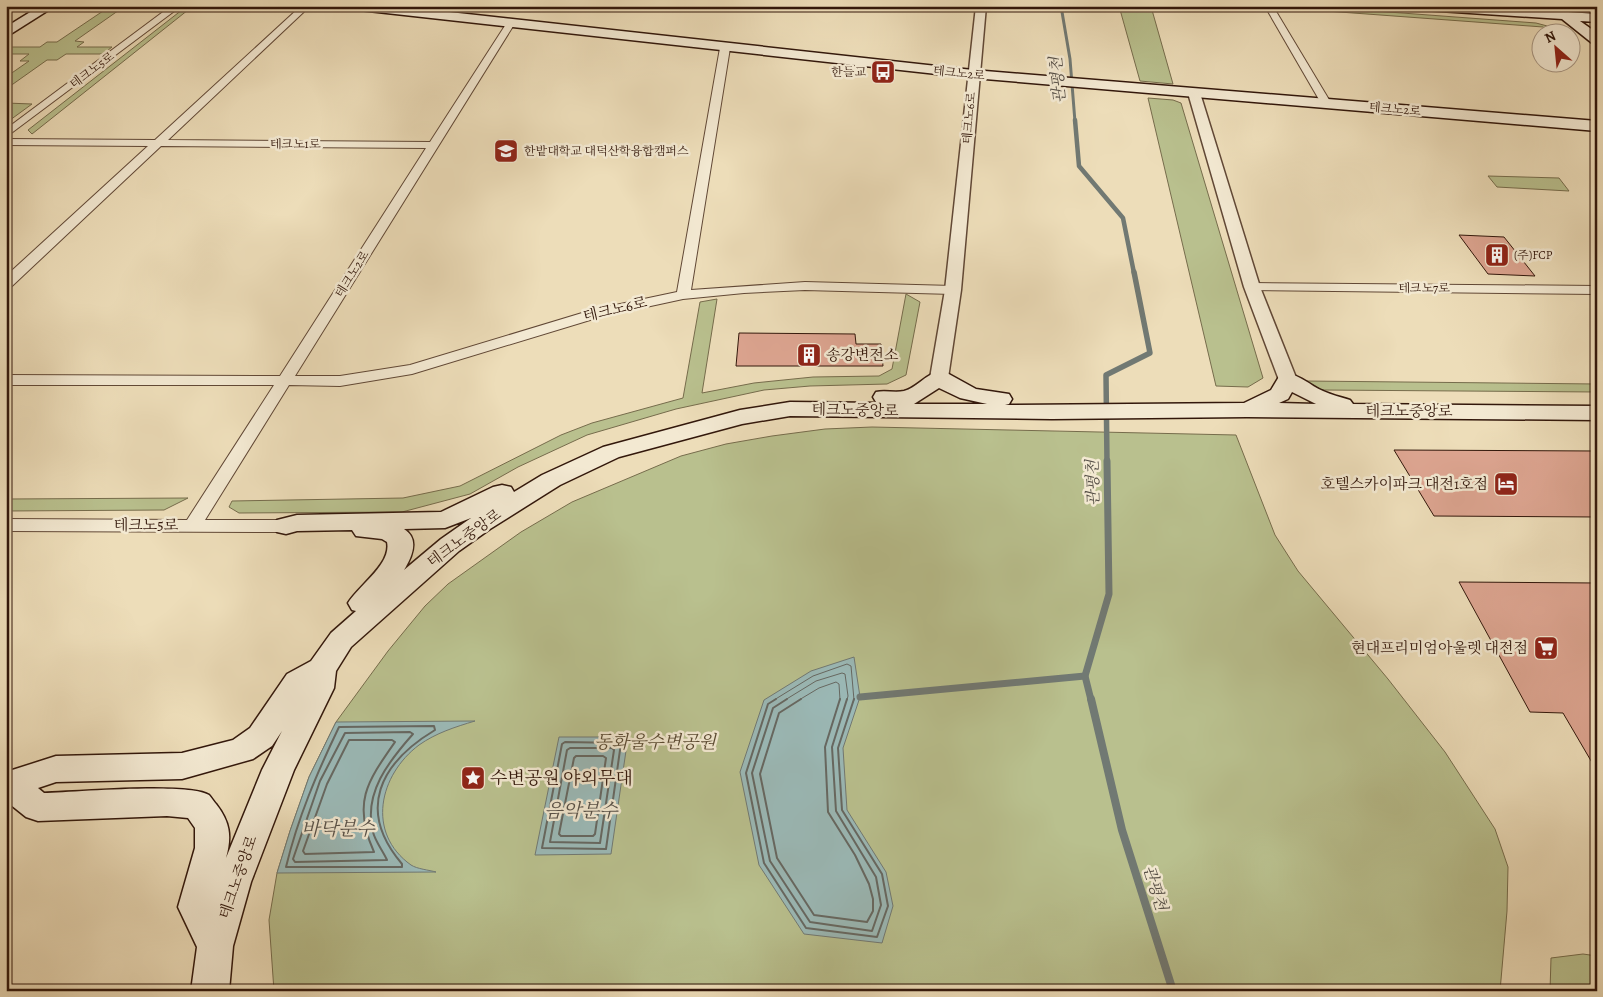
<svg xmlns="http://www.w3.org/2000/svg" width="1603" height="997" font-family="Alegreya,'Noto Serif KR',serif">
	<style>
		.green { fill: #b9c08e; stroke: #766c4c }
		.water { fill: #9bbab8; stroke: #717973 }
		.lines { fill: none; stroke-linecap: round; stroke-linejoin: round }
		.shore-far1 { stroke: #666862; stroke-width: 1 }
		.shore { stroke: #666862; stroke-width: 2 }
		.stream-far4 { stroke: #717973; stroke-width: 3 }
		.stream-far3 { stroke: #717973; stroke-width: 4.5 }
		.stream-far2 { stroke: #717973; stroke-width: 5.5 }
		.stream-far1 { stroke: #717973; stroke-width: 7 }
		.stream { stroke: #717973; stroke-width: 8 }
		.building { fill: #dda591; stroke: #32170b }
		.minor-casing { stroke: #614836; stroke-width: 2 }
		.tertiary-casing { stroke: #614836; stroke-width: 3 }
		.secondary-casing { stroke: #32170b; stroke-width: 3 }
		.minor { fill: #f3e9d2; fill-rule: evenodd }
		.tertiary { fill: #f3e9d2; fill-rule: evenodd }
		.secondary { fill: #f3e9d2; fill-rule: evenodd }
		.labels { text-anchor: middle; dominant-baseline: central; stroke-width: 5; stroke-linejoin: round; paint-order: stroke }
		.far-street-label { font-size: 12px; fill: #32170b; stroke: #f3e9d2 }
		.far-poi-label { font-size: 12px; fill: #32170b; stroke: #f3e9d2; text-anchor: start }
		.street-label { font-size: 15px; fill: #32170b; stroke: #f3e9d2 }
		.poi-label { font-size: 15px; fill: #32170b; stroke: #f3e9d2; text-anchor: end }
		.water-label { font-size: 16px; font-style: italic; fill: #575048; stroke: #f3e9d2 }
		.near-park-label { font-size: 18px; font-style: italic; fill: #5a4a32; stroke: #f3e9d2 }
		.near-poi-label { font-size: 18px; fill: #32170b; stroke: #f3e9d2; text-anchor: start }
		.near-water-label { font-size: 19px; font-style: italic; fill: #575048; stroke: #f3e9d2 }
	</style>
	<rect width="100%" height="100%" fill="#edddb9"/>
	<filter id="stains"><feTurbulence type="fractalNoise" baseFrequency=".004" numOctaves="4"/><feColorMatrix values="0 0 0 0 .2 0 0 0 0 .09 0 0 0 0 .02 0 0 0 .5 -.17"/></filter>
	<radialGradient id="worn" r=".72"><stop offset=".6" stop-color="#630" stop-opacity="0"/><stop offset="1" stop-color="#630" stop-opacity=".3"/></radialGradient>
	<g class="green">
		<path d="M71,6H165L162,9L122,8L75,41L84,42L77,47H112L103,54H66L57,60H47L6,89V77L29,61H20L29,54H6V47H40L47,42H57L106,9L69,7Z"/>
		<path d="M187,6H193L32,134L28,130Z"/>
		<path d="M1119,6L1152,10L1173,84L1140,81Z"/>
		<path d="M1258,6H1308L1536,23L1551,27L1557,32H1549L1543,27Z"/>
		<path d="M1148,98L1173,100L1181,103L1263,378L1248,387L1216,386Z"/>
		<path d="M6,103L32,104L6,123Z"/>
		<path d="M1488,176L1559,178L1569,191L1497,187Z"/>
		<path d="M906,294L920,302L906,375L887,384L810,386L764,390L676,409L587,435L518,467L470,494L402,512L239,513L229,507L232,501L403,498L460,486L561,435L592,423L683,398L700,302L717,299L702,393L754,383L813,377L879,376L892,369Z"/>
		<path d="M1306,381L1597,384V392L1322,390Z"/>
		<path d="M872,427L1236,435L1275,535L1298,571L1388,679L1445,752L1495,829L1508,867L1507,911L1500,991H274L269,920L277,873L290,831L309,777L336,722L388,651L425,606L448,584L521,532L572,502L681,456L726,444L772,436L825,429Z"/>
		<path d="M188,498L164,510L6,511V499Z"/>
		<path d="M1583,954L1597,956V991H1550L1551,958Z"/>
	</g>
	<g class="water">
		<path d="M854,657L860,697L843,748L847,810L886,872L893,906L882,943L804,934L759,865L740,772L764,700L811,671Z"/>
		<path d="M475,721C455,727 436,733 419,745C379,775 366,833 411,865C417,869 429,870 436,872L277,873L290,831L309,777L336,722Z"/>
		<path d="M559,737H628L611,854L535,855Z"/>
	</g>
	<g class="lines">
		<g class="shore-far1">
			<path d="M774,700L813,676L847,664L851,666L854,700"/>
			<path d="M785,700L816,681L842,673L845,674L848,696L847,700"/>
			<path d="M799,700L819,688L836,682L839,684L840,700"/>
		</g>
		<g class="shore">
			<path d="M776,699L768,704L746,773L764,863L806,928L877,937L888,906L882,874L842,810L838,748L854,699"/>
			<path d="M787,699L773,708L752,773L770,861L810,922L872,931L881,905L876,877L836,811L832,747L847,699"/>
			<path d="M801,699L779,713L760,774L777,858L814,915L867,922L873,911V899L869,884L855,855L828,812L825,747L840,699"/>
			<path d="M434,726L435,730C380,763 356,810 402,864V867H286C298,817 317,773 339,727Z"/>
			<path d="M410,732L413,734C389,761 363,793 373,832C375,841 383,851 387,860L295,862L293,859L320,781L345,733Z"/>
			<path d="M349,740H392L395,742C367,782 352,803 374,852L305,854L303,851L327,784Z"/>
			<path d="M565,742L621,743L606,849L542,848L562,744Z"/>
			<path d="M570,748H612L614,750L600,843L550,842L567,750Z"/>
			<path d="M576,756H603L606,758L595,834L593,836H561L559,834L574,758Z"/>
		</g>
		<path class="stream-far4" d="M1061,6L1070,59L1075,122"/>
		<path class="stream-far3" d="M1075,120L1079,166L1123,218L1134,273"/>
		<path class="stream-far2" d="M1107,463L1106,375L1150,353L1134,272"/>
		<g class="stream-far1">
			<path d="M860,697L1085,676"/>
			<path d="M1091,700L1085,676L1109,594L1107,461"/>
		</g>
		<path class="stream" d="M1091,699L1122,830L1173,991"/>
	</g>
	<g class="building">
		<path d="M1459,235L1504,237L1535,276L1488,274Z"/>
		<path d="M739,333L855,334L856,344H881L883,366H736Z"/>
		<path d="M1394,450L1597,451V517L1434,516Z"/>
		<path d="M1459,582L1597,583V771L1563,713L1530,712Z"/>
	</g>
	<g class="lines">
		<defs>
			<g id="minor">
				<path d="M171,6H181L6,137V129Z"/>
				<path d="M301,6H310L168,140L430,142L508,21L511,20L515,23L295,376H340L410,365L592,310L677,292L720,48L725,45L730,48L691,290L805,282L953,286L960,290L953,294L805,290L744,293L683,299L600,317L412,374L340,386L289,385L205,520H286L292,522L295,526L292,530L286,532L6,531V519L187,520L274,385H6V375L280,376L426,148L161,146L11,287L6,288V276L148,146L6,145V139L155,140Z"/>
				<path d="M1267,6L1274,8L1331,103L1330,105L1326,106L1321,103L1266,8Z"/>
				<path d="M1252,283L1597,286V294L1247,290L1245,287L1247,284Z"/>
			</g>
			<g id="tertiary">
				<path d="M976,6H986L961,290L948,378L946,382L939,384L932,382L930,378L945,290Z"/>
				<path d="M1553,6H1564L1571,16L1570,18H1562Z"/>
				<path d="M1194,89L1200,93L1260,287L1297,380L1295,384L1288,386L1281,384L1279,380L1244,287L1188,93Z"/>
			</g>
			<g id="secondary">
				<path d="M40,6H55L6,37V27Z"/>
				<path d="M353,6H395L973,70L1597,121V131L973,78L359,10Z"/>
				<path d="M1418,6H1482L1597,14V22L1580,21L1597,33V44L1592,43L1562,19L1424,10Z"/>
				<path d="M939,371L947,373L976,389L1009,394L1012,399L1009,404L1005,405L1244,403L1271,390L1280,375C1298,371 1308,385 1323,391C1332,395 1341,397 1350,400L1353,404L1597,406V420L1247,417L1052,419L790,416L742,424L619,457L560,485L490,529L459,551L351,647L336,671L334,688L294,770L251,882L233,946L229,991H191L197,947L178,907L195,848V828L188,818L167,816L38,821L26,817L6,801V772L56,756L182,753L233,740L250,728L287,674L311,661L331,633L356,611L352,610L348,603C358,586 392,564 387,542L382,539L356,536L352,530L297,531L286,534L277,532L273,526L277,520L297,515L441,512L493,487L502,485L511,487L514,492L542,475L603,447L740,410L790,402L882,403L876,402L873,397L876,392C885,390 895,393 904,391C916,388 925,375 939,371ZM939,388L960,398L987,404H914ZM1292,392L1316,404L1279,403L1288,399ZM471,518L441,539L404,570C412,557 420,539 404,529L445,528ZM282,731L262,770L226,858C232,836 230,822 216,804C214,802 211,797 209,795C190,782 72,792 44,793L38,788L56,782L182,779L253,759L272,746Z"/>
			</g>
		</defs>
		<use href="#minor" class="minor-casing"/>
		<use href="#tertiary" class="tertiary-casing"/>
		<use href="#secondary" class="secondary-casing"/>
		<use href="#minor" class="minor"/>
		<use href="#tertiary" class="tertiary"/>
		<use href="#secondary" class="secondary"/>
	</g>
	<defs>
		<symbol id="bus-square" viewBox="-11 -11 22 22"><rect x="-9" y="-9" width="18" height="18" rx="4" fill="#8f2418" stroke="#f3e9d2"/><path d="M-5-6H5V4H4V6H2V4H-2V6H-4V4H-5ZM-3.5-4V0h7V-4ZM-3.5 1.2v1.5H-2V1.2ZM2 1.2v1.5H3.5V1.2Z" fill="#fff"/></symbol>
		<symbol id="university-square" viewBox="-11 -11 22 22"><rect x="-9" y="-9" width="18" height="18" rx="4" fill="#8f2418" stroke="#f3e9d2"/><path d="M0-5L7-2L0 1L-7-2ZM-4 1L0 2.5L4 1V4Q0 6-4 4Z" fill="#fff"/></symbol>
		<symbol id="building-square" viewBox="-11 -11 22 22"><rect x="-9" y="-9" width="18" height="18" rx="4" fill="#8f2418" stroke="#f3e9d2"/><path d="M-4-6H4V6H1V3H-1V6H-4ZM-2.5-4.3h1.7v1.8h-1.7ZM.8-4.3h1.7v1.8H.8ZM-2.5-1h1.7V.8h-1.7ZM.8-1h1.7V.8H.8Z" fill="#fff"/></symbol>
		<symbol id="hotel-square" viewBox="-11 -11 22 22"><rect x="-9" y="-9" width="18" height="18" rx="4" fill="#8f2418" stroke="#f3e9d2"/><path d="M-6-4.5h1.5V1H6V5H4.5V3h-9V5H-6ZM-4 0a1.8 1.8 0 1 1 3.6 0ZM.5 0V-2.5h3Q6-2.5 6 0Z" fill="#fff"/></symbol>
		<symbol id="supermarket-square" viewBox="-11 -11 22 22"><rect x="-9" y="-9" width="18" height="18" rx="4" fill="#8f2418" stroke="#f3e9d2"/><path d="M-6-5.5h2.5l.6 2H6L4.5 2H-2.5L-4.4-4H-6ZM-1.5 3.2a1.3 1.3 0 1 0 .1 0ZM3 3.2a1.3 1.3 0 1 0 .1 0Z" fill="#fff"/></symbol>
		<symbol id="sight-square" viewBox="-11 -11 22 22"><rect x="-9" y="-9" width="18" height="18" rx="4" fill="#8f2418" stroke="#f3e9d2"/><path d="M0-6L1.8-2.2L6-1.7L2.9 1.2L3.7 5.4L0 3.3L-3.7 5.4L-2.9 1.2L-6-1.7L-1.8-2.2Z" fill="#fff"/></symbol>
	</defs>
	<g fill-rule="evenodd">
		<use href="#bus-square" x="869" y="58" width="28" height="28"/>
		<use href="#university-square" x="492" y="137" width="28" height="28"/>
		<use href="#building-square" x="1483" y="241" width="28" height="28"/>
		<use href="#building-square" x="795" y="341" width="28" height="28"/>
		<use href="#hotel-square" x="1492" y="470" width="28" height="28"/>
		<use href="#supermarket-square" x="1532" y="634" width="28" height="28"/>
		<use href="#sight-square" x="459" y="764" width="28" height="28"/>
	</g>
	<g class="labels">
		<g class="far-street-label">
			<text transform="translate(92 70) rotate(-37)">테크노5로</text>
			<text transform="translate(959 73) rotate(6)">테크노2로</text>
			<text transform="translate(1395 109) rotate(5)">테크노2로</text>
			<text transform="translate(969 118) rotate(-85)">테크노6로</text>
			<text x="295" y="144">테크노1로</text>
			<text transform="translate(352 274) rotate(-58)">테크노2로</text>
			<text x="1424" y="288">테크노7로</text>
		</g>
		<g class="far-poi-label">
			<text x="866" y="72" text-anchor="end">한들교</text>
			<text x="524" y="151">한밭대학교 대덕산학융합캠퍼스</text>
			<text x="1514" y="255">(주)FCP</text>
		</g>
		<g class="street-label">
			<text transform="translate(615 309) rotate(-13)">테크노6로</text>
			<text transform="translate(855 410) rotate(1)">테크노중앙로</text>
			<text x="1409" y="411">테크노중앙로</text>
			<text x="146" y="525">테크노5로</text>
			<text transform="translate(464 538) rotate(-36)">테크노중앙로</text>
			<text transform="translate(238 877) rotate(-71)">테크노중앙로</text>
		</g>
		<g class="poi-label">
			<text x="826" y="355" text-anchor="start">송강변전소</text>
			<text x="1488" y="484">호텔스카이파크 대전1호점</text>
			<text x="1528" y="648">현대프리미엄아울렛 대전점</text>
		</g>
		<g class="water-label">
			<text transform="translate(1058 80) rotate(-95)">관평천</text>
			<text transform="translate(1093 483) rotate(-91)">관평천</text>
			<text transform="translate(1155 888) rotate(73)">관평천</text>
		</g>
		<g class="near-park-label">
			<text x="655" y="742">동화울수변공원</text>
		</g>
		<g class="near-poi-label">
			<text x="490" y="778">수변공원 야외무대</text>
		</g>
		<g class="near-water-label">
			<text x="581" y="811">음악분수</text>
			<text x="338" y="829">바닥분수</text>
		</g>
	</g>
	<rect width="1603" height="997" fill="none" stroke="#edddb9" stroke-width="25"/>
	<rect x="8" y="8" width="1588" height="982" fill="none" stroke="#32170b" stroke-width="2.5"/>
	<rect x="12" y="12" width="1578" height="972" fill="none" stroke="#32170b"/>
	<g transform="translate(1556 48) rotate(333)"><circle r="24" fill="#f3e9d2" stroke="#a69582"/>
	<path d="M0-4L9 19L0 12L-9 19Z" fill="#8f2418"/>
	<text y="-8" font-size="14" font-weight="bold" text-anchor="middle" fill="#32170b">N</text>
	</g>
	<rect width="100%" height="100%" filter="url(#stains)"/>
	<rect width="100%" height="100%" fill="url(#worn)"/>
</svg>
